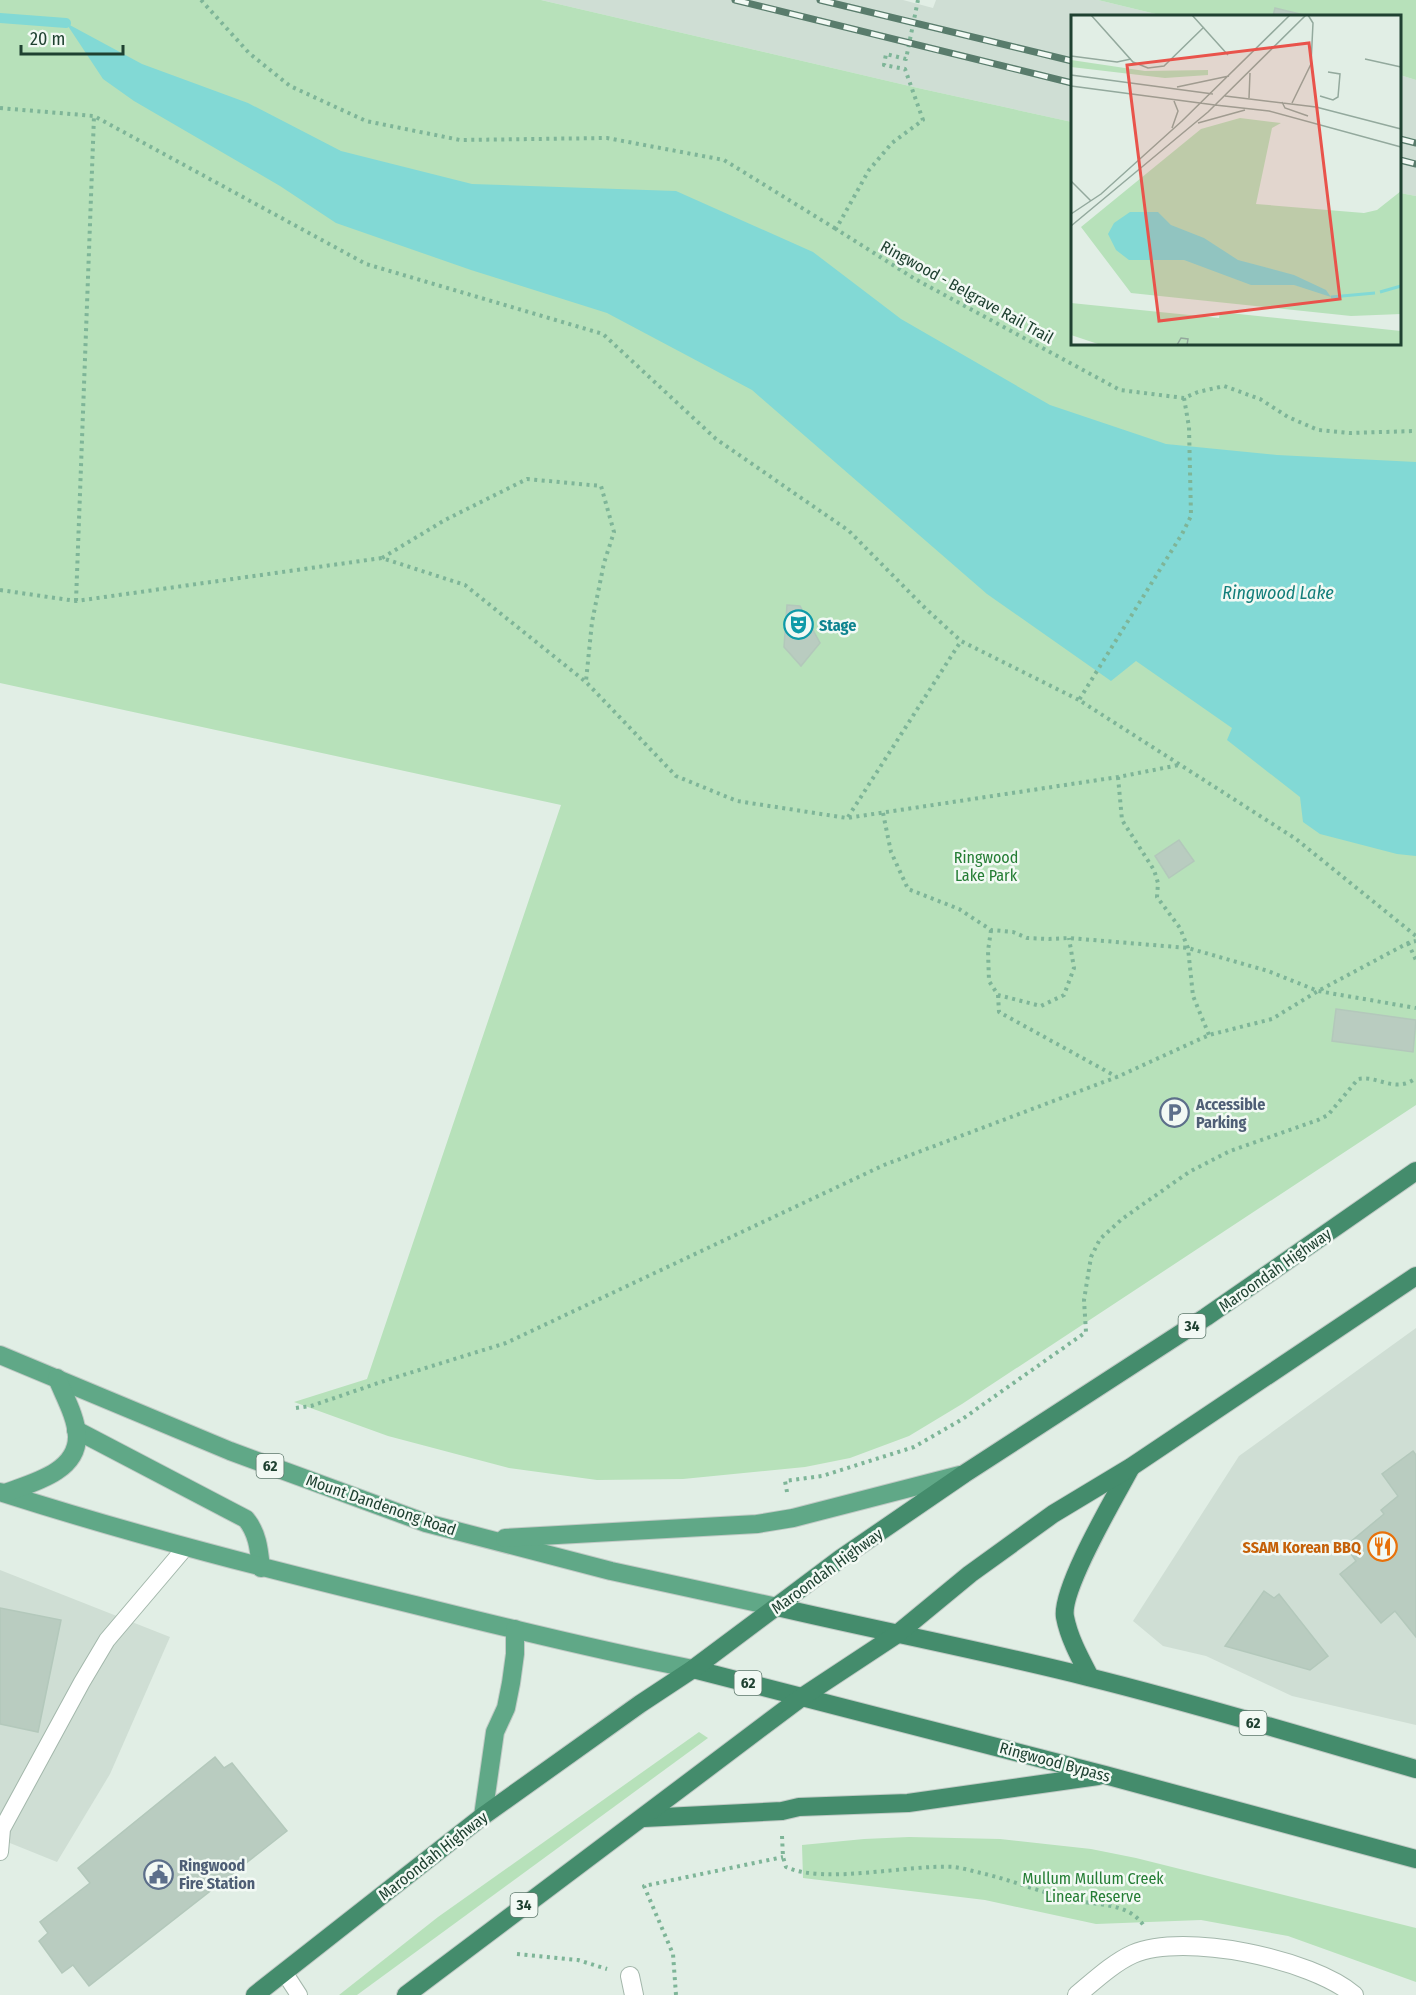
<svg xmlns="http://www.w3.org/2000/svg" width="1416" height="1995" font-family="'Fira Sans Condensed',sans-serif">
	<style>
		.built { fill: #cfded4 }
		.green { fill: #b7e1ba }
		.water { fill: #82d9d5 }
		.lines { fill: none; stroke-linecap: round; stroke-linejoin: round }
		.stream { stroke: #82d9d5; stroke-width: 10 }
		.building { fill: #b9ccc0; stroke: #b3c8bb; stroke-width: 1.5 }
		.service-casing { stroke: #a3b7ab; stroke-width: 18 }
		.minor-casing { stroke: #a3b7ab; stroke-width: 20 }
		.primary-casing { stroke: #c0cac5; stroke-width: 20 }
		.trunk-casing { stroke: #c0cac5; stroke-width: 20 }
		.path { stroke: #7eb598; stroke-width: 4; stroke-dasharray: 3 4.5; stroke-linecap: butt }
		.service { stroke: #fff; stroke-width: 16 }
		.minor { stroke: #fff; stroke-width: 18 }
		.primary { stroke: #60a887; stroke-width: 18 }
		.trunk { stroke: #448c6c; stroke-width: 18 }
		.rail-casing { stroke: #597c6c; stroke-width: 7 }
		.rail { stroke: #f2f9f4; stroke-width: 4.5; stroke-dasharray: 14; stroke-linecap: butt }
		.labels { text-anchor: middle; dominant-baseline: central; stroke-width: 5; stroke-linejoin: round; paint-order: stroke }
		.shield { fill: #f2f9f4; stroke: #5e786c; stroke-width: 1.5 }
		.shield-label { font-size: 15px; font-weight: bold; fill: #1f4131 }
		.street-label { font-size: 16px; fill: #1f4131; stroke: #f2f9f4 }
		.culture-label { font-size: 16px; font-weight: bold; fill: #0d838f; stroke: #f2f9f4; text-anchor: start }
		.park-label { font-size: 16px; fill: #247d34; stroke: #f2f9f4 }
		.service-label { font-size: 16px; font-weight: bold; fill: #4e5e75; stroke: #f2f9f4; text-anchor: start }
		.food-label { font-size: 16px; font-weight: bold; fill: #c56008; stroke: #f2f9f4; text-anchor: end }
		.water-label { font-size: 18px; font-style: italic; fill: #127e7a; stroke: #f2f9f4 }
		.inset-river { fill: none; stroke: #82d9d5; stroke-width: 3 }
		.inset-road { fill: none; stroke: #93a99d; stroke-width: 1.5 }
		.view { fill: #e9534b; fill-opacity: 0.15; stroke: #e9534b; stroke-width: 3 }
		.inset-edge { fill: none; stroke: #1f4131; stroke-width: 3 }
	</style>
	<rect width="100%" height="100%" fill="#e1eee5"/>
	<g class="built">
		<path d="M541,0H903L933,8L936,0H1098L1164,16H1072V122L918,88Z"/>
		<path d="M1400,75L1416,80V196L1400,193Z"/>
		<path d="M1416,1328V1725L1292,1696L1206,1656L1163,1646L1133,1621L1239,1456Z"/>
		<path d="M0,1570L170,1637L110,1774L57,1862L0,1839Z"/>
	</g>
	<g class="green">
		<path d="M0,0H541L918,88L1072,122V344H1400V193L1416,196V1105L962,1404L909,1436L850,1458L805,1467L683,1479L597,1480L509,1468L388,1436L294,1402L367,1379L561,805L0,683Z"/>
		<path d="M1098,0H1416V80L1400,75V16H1164Z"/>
		<path d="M699,1732L708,1738L357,1995H339L438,1917Z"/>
		<path d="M909,1837L1000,1839L1091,1849L1136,1858L1416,1928V1982L1288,1936L1201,1920L1096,1924L985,1900L803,1878L802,1845L864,1839Z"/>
	</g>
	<path class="water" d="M66,23L142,64L248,103L341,151L472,184L676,191L813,252L901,319L1050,405L1166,444L1277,455L1416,462V856L1397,854L1320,834L1303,822L1300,797L1227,740L1232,728L1136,661L1111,681L987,594L752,390L607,313L471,270L336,223L280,186L134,101L103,79Z"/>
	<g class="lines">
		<path class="stream" d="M0,18L66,23"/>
	</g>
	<g class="building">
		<path d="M1275,8L1308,16H1273Z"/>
		<path d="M787,605L800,606L820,643L801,666L784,647Z"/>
		<path d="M1179,840L1194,861L1169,878L1155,856Z"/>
		<path d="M1336,1009L1416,1020L1413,1052L1332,1041Z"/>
		<path d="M1413,1451L1416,1455V1637L1395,1611L1381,1623L1340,1574L1356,1561L1349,1551V1543L1384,1514L1381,1510L1398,1496L1382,1474Z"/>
		<path d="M1264,1591L1274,1598L1279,1594L1328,1656L1310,1670L1225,1646Z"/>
		<path d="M0,1608L61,1620L38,1732L0,1724Z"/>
		<path d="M215,1757L224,1768L232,1763L287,1831L89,1986L73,1965L62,1973L39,1941L48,1933L40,1922L90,1883L78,1868Z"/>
	</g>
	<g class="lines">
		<defs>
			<g id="service">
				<path d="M0,1852L2,1829L82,1682L107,1640L185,1548"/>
				<path d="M284,1972L299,1995"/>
			</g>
			<g id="minor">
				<path d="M630,1976L634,1995"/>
				<path d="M1077,1995C1094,1981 1113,1963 1133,1954C1184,1932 1312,1959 1354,1995"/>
			</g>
			<g id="primary">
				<path d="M0,1355L230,1451L426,1523L611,1571L777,1607"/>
				<path d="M76,1430L246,1519C258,1534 259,1550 261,1568"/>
				<path d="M0,1492C137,1536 275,1571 415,1605C507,1628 600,1651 693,1669"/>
				<path d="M5,1493C32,1483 78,1472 77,1436C76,1416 64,1396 57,1378"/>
				<path d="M505,1538L757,1524L793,1518L960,1475"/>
				<path d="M483,1816L495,1732L506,1708L511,1683L515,1654V1629"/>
			</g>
			<g id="trunk">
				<path d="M777,1607C880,1631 985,1651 1088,1677C1198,1704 1307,1738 1416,1769"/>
				<path d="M693,1669L1105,1775L1416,1859"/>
				<path d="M1090,1677C1080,1658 1069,1638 1065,1617C1060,1590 1115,1497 1130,1469"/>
				<path d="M644,1818L782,1811L799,1807L908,1803L1098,1776"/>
				<path d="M255,1995L483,1816L640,1704L693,1669L840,1559L964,1474L1206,1317L1416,1171"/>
				<path d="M406,1995L802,1697L896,1635L970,1574L1053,1514L1131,1467L1416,1276"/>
			</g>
		</defs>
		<use href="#service" class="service-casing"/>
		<use href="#minor" class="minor-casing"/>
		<use href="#primary" class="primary-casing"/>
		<use href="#trunk" class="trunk-casing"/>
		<g class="path">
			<path d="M201,0L249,53L290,86L366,121L460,140L607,138L724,160L836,229"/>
			<path d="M918,0L906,59L886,54L884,65L905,69L923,120L892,143L869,170L836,229L915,279L1120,390L1184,398L1198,392L1224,386L1260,399L1288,417L1318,430L1350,433L1416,431"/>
			<path d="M0,108L94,116L366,264L603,334L716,439L849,531L925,608L961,641L1079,700"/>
			<path d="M1184,398L1189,427L1191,516L1182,534L1079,700L1296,839L1416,936"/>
			<path d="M382,558L445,520L527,479L601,486L614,532L604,563L592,622L586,681"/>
			<path d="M0,590L76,601L382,558L465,585L586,682L676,776L737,801L847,818L1118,777L1179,765"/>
			<path d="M76,601L94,116"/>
			<path d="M1118,777L1122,820L1154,870L1158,883L1157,897L1180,928L1188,948L1193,996L1209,1035"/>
			<path d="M883,813L891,852L908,889L959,909L991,930L1013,932L1027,938L1049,939L1069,938L1188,948L1268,971L1318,991L1416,1008"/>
			<path d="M848,817L961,641"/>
			<path d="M991,930L988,951L989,981L998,995L1041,1006L1064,995L1074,968L1069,938"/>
			<path d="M1408,943L1416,960"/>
			<path d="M998,995L999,1012L1117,1077"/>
			<path d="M296,1408L311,1406L387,1380L506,1343L884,1165L1117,1077L1209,1035L1272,1019L1318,991L1408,943L1416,941"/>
			<path d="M787,1492L785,1481L822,1476L914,1447L961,1420L1086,1332L1084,1300L1091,1257L1100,1239L1122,1219L1189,1172L1230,1151L1318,1120L1328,1115L1358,1079C1378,1075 1395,1094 1416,1078"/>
			<path d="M782,1836L783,1857L786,1867C825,1885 908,1864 954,1867C963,1868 972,1871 981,1873C1012,1880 1042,1893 1074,1900C1099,1906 1128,1902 1144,1926"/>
			<path d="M517,1954L578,1960L607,1969"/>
			<path d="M676,1995L673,1954L644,1886L783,1857"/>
		</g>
		<use href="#service" class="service"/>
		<use href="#minor" class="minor"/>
		<use href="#primary" class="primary"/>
		<use href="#trunk" class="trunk"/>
		<defs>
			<g id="rail">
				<path d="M735,0L1072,83"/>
				<path d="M820,0L1072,61"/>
				<path d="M1400,139L1416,143"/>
				<path d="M1400,160L1416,164"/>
			</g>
		</defs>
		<use href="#rail" class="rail-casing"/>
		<use href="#rail" class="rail"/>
	</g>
	<defs>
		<symbol id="theatre-ring" viewBox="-11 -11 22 22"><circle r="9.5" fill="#f2f9f4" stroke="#0f9aa8" stroke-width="1.5"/><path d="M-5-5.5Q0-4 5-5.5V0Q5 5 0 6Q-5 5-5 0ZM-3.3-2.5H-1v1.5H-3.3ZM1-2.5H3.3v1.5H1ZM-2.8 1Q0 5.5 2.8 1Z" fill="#0f9aa8"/></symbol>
		<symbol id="parking-ring" viewBox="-11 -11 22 22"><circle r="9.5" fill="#f2f9f4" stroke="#5c6f8a" stroke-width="1.5"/><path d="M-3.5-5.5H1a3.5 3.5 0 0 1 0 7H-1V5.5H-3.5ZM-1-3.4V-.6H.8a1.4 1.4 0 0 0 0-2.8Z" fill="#5c6f8a"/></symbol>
		<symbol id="restaurant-ring" viewBox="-11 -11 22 22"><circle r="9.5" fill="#f2f9f4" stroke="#e8710a" stroke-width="1.5"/><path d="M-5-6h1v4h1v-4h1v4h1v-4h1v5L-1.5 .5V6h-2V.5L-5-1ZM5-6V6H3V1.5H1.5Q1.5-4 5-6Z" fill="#e8710a"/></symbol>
		<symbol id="civic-ring" viewBox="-11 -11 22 22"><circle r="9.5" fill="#f2f9f4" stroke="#5c6f8a" stroke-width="1.5"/><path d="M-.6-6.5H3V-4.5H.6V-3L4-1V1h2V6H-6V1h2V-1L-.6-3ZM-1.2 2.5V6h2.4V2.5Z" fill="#5c6f8a"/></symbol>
	</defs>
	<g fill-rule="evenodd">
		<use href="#theatre-ring" x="782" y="608" width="33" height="33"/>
		<use href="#parking-ring" x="1158" y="1096" width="33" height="33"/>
		<use href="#restaurant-ring" x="1366" y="1530" width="33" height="33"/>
		<use href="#civic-ring" x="142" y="1858" width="33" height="33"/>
	</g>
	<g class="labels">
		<g class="shield">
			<rect x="1178.5" y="1314" width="27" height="24" rx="4.5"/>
			<rect x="256.5" y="1454" width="27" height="24" rx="4.5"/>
			<rect x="734.5" y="1671" width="27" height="24" rx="4.5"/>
			<rect x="1239.5" y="1711" width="27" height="24" rx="4.5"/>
			<rect x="510.5" y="1893" width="27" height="24" rx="4.5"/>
		</g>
		<g class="shield-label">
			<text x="1192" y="1326">34</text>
			<text x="270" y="1466">62</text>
			<text x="748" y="1683">62</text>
			<text x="1253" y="1723">62</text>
			<text x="524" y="1905">34</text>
		</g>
		<g class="street-label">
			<text transform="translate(967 292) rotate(29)">Ringwood - Belgrave Rail Trail</text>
			<text transform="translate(1275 1270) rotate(-35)">Maroondah Highway</text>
			<text transform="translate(381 1505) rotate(19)">Mount Dandenong Road</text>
			<text transform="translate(827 1571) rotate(-36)">Maroondah Highway</text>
			<text transform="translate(1055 1762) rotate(15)">Ringwood Bypass</text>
			<text transform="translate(433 1856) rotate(-38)">Maroondah Highway</text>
		</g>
		<g class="culture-label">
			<text x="819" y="625">Stage</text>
		</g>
		<g class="park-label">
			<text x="986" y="857">Ringwood<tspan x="986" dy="18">Lake Park</tspan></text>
			<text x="1093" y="1878">Mullum Mullum Creek<tspan x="1093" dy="18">Linear Reserve</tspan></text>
		</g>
		<g class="service-label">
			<text x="1196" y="1104">Accessible<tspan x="1196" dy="18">Parking</tspan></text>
			<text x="179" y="1865">Ringwood<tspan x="179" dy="18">Fire Station</tspan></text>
		</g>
		<g class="food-label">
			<text x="1361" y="1547">SSAM Korean BBQ</text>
		</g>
		<g class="water-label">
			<text x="1278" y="593">Ringwood Lake</text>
		</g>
	</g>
	<g transform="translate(1071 15)">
		<rect width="330" height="330" fill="#e1eee5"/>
		<path d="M0,45L74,56L137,55V60L94,63L0,52ZM169,103L210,108L201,113L185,189L293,198L306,195L330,176V299L280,301L60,278L10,212L130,114ZM0,288L148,303L149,297L330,316V330H30L0,320Z" fill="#b7e1ba"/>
		<path d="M59,197H87L100,210L133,223L167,245L223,260L255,275L260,282L223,270H180L113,245H58L45,235L37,219L43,208Z" fill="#82d9d5"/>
		<path class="inset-river" d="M309,277L330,271M260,282L304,278"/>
		<path class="inset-road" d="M20,0L62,47L77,53L93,51L133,12M121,0L157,40M0,41L46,47L60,44M294,44L330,52M0,60L142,79M0,71L144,90M106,72L158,61M154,81L245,92L330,114M249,81L262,85L267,82L269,59L257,57M178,83L179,58M211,87L214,93L237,101M221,88L240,49L242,8L237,0M144,90L198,96L330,132M127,108L174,95M101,113L107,96L103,86M0,166L20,186M0,199L30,179L111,106L219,0M0,211L137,97L235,0M106,330L110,323L117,324L116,330"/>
		<path class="view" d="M238,28L269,284L88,306L56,50Z"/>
		<rect width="330" height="330" class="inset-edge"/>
	</g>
	<path d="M21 45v9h102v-9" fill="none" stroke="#1f4131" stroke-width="3"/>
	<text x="30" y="45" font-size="18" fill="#1f4131" stroke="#f2f9f4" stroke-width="4.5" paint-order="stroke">20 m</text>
</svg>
